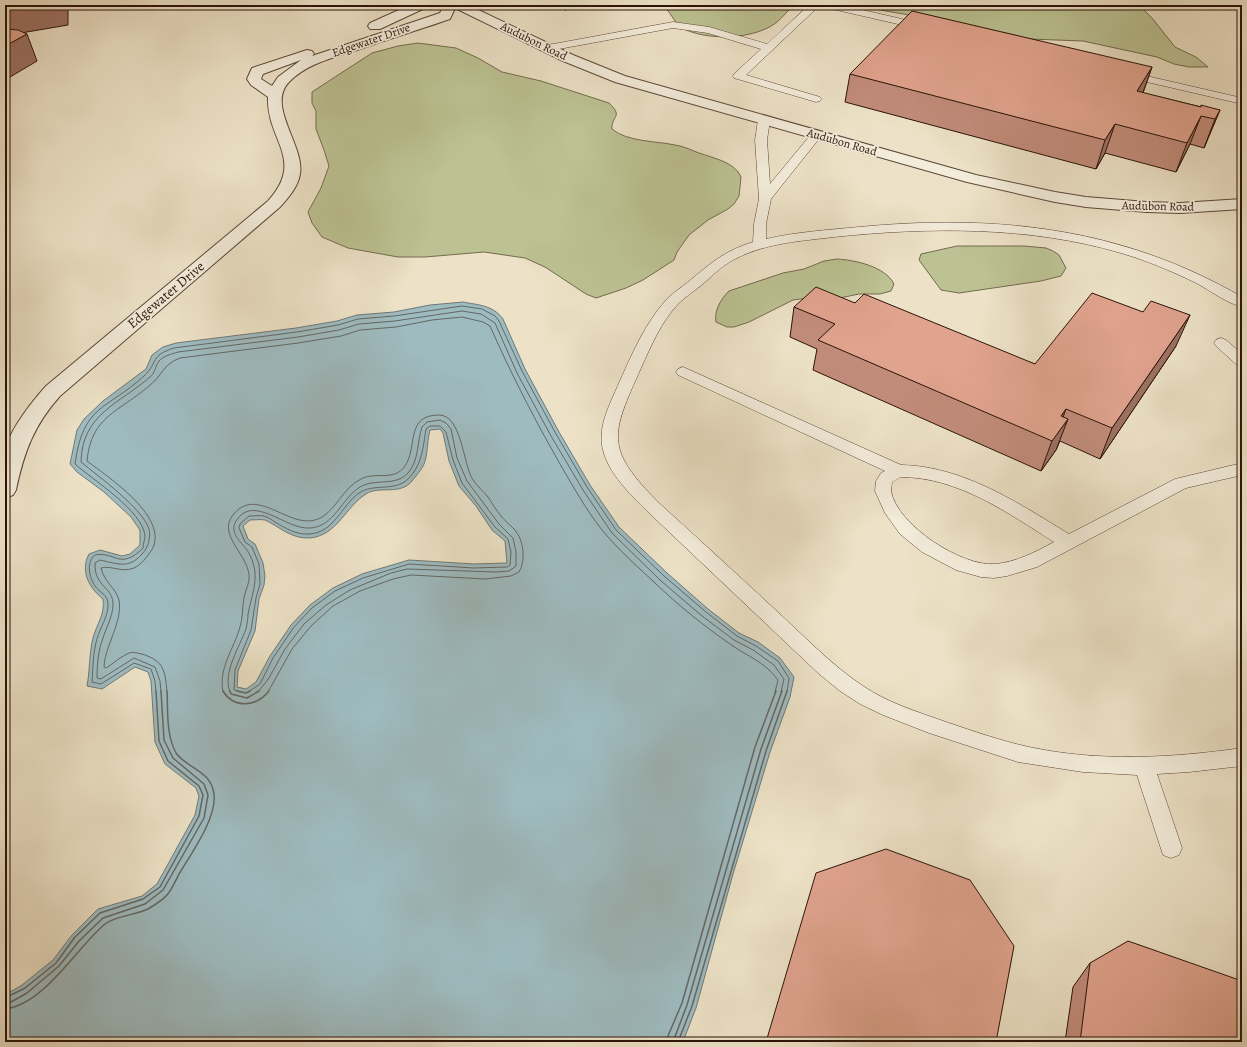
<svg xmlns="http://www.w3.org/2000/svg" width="1247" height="1047" font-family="Alegreya,serif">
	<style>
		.green { fill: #bcc293; stroke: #746a4e }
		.water { fill: #9ebbc0; stroke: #707876; fill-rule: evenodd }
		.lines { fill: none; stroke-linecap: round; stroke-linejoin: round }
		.shore-far1 { stroke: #646764; stroke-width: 1 }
		.shore { stroke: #646764; stroke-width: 1.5 }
		.service-casing { stroke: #5c4738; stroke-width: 1 }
		.minor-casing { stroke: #5c4738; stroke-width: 2 }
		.service { fill: #f3ecdb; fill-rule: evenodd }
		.minor { fill: #f3ecdb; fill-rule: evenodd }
		.wall { fill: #c18c7a; stroke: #2b1308 }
		.shaded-wall { fill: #9d7263; stroke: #2b1308 }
		.building { fill: #e0a38e; stroke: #2b1308 }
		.labels { text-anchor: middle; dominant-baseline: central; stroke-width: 3.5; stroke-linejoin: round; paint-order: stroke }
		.far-street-label { font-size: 12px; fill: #2b1308; stroke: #f3ecdb }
		.street-label { font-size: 14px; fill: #2b1308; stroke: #f3ecdb }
	</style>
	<rect width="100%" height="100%" fill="#ede2c7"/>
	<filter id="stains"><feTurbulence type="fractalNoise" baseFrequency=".005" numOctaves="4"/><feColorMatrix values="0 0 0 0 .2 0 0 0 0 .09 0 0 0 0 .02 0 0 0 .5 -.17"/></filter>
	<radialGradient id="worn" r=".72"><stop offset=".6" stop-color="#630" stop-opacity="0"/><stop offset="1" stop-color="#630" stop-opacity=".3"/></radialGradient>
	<g class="green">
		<path d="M662,5H794C788,10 783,17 777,22C755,40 706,41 682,28C673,22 671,11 662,5Z"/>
		<path d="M851,5H1139L1152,18L1175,47L1196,57L1208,67H1189L1174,64L1157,57L1083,41L1029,39L909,15Z"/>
		<path d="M418,43L456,48L478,58L502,72L541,81L609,103C624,117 611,116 612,129C627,142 657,141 675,145C683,146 691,150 699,153C713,158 735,162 741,177L739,196L734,204L728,209L708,220L689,235L677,252L674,260L643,280L626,288L596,298L586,294L545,267L525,258L484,252L425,257H398L348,248L322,237L312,223L308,212L321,188L329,166L324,150L316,129V111L312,103V92L372,53L398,46Z"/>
		<path d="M957,246H1024L1046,248L1053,251L1059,255L1066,268L1061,276L1041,281L959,293L941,290L919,260L921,254Z"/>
		<path d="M837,259C854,260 885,266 894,284L891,291L880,294H859L840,298L816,297L793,300L749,322L734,327H727L716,322C714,310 721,299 729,291L783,273L804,269L824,261Z"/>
	</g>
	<path class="water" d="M463,302C478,305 493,305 503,319L525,369L559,432L590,485L619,527L667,573L708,609L739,633L758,642L780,658L794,677L790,697L770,752L733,874L696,1008L684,1039L681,1042H5V995L22,985L53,960L72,935L98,909L142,896L157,884L195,815L199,796L196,788L165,764L155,742L151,681L148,672L135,667L102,689L87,686C90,670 89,654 93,638C97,623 105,615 103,599C89,588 80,571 89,554L100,550L122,556L130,554L140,545V530L131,517L104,492L77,472L70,464L77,430L84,419L103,401L146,369L152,355L163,347L176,343L296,328L337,321L357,315L394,312L430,305ZM440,429L443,433L449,461L459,486L476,506L492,530L505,541L507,563L474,564L409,560L362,574L333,588L310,605L291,625L270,656L256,682L246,689L237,687L238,671L255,631L259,599L264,585L265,576L263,563L255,544L248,539L243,526L250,520C254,520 261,519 265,520C280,527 291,539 310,538C338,535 345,507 366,494C379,485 400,496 412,481C416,476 422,469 424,464C428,454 427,441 430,430Z"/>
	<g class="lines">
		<g class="shore-far1">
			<path d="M156,692L155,681L151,669L134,663L101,684L92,682C93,668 93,652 97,639C100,627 109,616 108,603C107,594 100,593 95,586C89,577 86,562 95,555C115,551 120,571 143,548C143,544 145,539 145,536C143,511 93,480 75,464C83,404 107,410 144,376C159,362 149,356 174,348L297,332L338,325L358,319L394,316L462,306L482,309L495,316L499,321L522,371L556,434L587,487L616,530L664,576L706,612L737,636L756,646L778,661L789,678L787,692"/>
			<path d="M161,692L160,681L155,667L134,658L101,679L97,678C97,665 98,651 103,638C106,628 112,618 113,606C114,586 94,588 95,563L100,560C118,564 129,569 142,554C148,548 151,538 149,529C143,509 98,476 81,462C82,414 119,404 150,377C155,373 155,367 159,361C163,356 172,354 178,352L298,337L339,330L359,324L395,321L462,311L481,314L495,323L517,373L551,436L583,490L612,533L660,580L702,616L734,640L753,650L774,665L784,679L781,692"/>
			<path d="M167,692C165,670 164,661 142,654C136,653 132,651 127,654C120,657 113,664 106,668L104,667C105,645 123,622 119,600C116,588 104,582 101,568C111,565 122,573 134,568C142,564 146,558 151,551C172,519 108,477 87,461C91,416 119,412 149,386C163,375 162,365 180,358L298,343L341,336L360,330L396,327L432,320L462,317L483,322L490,326C512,376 537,424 564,471C577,493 591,518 608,537C622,553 639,568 655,583C678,605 704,626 730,644C748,657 764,661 778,680L775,692"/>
			<path d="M223,692C218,668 234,649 240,627C243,618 242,608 244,598C245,592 248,586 249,580C252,557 216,536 233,515C258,483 292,535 322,517C336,509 344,487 361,479C376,471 394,482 405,466C418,447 405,415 439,415C462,415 463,465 473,480C477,486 483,491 488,497C492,503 496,510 501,516C505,521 510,525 514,529C524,540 526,560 519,572L511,576L485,579L411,575L393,579L360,591L333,606L311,626L292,649L268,692"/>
			<path d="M230,692C222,673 240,646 246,629C247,624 248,619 248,614C251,598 259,579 253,563C252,559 249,553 247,550C241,542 229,533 236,521C253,493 286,530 310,528C334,527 342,498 360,487C375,478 395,487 408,473C419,461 417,442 422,427L427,422L440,420L446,423L451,429L457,458L467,481L499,524L513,538L516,552V566L509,571L496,572L407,569L391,573L350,590L326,605L304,624L285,649L269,678L258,692"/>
			<path d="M241,692L234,690L235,670L251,630L256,598L260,584L259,564L252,547L245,542L239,528L240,524L249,516C254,516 260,515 264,516C268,517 272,520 275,522C285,528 296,535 309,534C334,533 341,506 359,493C373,483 395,492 408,479C422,465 423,448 426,429L430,426H440L446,432L453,460L462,483L495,527L508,539L511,552L510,565L507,567L474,568L409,564L363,578L335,591L312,608L294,627L273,658L260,684L248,692"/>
		</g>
		<g class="shore">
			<path d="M223,691C234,709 256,707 269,691"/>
			<path d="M230,691L231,694L247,698L259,691"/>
			<path d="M237,691L246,693L250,691"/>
			<path d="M5,998L25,988L56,963L75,937L100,913L143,899L160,887L199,816L203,795L199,786L168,761L159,741L156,691"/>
			<path d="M5,1003L11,1002L27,993L59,966L79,941L103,918L145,904L163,890L204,818L208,795L204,784L173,758L164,740L161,691"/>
			<path d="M5,1009C45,1004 76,948 105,924C115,916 136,915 148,909C153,906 163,900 167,895C172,889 176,880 179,874C191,854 217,818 214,794C211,770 186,768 176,753C166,735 168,711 167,691"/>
			<path d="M667,1042L668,1036L682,1003L755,747L776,691"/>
			<path d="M673,1042L687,1005L761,749L782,691"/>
			<path d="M678,1042L692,1006L766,751L787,691"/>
		</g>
		<defs>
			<g id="service">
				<path d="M809,5H820L746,75L820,97L822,99L820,101L816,102L734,78L733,76L734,74L761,49L708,33L673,28L548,51L543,48L548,45L673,22L709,27L767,44Z"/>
				<path d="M823,5H841L928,25L929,27L924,30L828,8Z"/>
				<path d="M1125,71L1242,98V104L1121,76L1120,74Z"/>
				<path d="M764,117L768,118L770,120L767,140L770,184L812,133H820L822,135L771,199L766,224V239C796,232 828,230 859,227C996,214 1121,227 1242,297V307C1227,303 1212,292 1198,284C1174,272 1148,261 1121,253C1029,226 929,227 834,237C801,241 767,243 737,258C724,264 714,274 704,283C696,290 686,296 678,304C661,322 651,346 641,368C611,435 604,448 659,503C700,540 741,578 782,616C808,640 833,666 863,686C888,703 918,712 946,722C973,731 1001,741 1029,747C1099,762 1171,758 1242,748V766L1189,772L1157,774L1182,848L1179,855L1171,858L1163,855L1137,775L1083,772L1018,762L929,733L883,715L860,704L840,691L818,673L647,511C630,494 609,474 603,450C597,427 610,404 619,383C632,354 645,323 667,299C675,291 685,285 693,278C713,261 727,250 753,242L754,224L759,199L755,140L758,120L760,118Z"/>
				<path d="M1221,338L1226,340L1242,354V367L1237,365L1216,346L1214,343L1216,340Z"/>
				<path d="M683,367L901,465C963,466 1018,503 1069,534L1175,479L1242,463V475L1186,488L1037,567L1007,576L994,578L981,577L956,570L922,552L900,534L885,513L875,491L876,481L881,473L885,471L678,375L676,372L678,369ZM901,477C958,477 1008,513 1054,542C1035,552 1017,562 995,564C962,567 897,525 891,491C891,488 892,485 892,482Z"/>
			</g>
			<g id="minor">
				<path d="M410,5H426L425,8L380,29H370L368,26L370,23Z"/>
				<path d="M444,5H468L573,55L625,76L976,175L1055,192L1086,197L1147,202L1180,203L1242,199V209L1180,213L1147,212L1086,207L1055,202L967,182L615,82L563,61L455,8L450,19C421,29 392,38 363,48C338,57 308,62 289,82C266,106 305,146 300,174C298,187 288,198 280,207L60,396C34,425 24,452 16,490L13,495L5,498C5,483 2,465 5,451C10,429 31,403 46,386L268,201C306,159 266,140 268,97L251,85L247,79L252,68L307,50L312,51L314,54L312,56L440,13ZM301,60L278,77L272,86L261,79L263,74Z"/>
			</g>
		</defs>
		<use href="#service" class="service-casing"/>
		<use href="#minor" class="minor-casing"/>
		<use href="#service" class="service"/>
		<use href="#minor" class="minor"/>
	</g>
	<g class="wall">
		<path d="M555,5H576L565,10Z"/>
		<path d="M1152,67L1143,93L1201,107L1220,110L1204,148L1190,144L1176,172L1105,153L1096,169L845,102L850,74Z"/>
		<path d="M855,303L1035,364L1176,346L1100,459L1060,441L1056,450L1041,471L813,370L817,349L790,337L794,307Z"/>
		<path d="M1090,963L1242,1042H1065L1073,987Z"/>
	</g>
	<g class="shaded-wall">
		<path d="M19,5H68V25L21,33L5,42V9L11,6Z"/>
		<path d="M565,5H576L565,10Z"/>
		<path d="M27,34L37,61L5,80V46Z"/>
		<path d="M1152,67L1142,95L1137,91Z"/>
		<path d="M1220,110L1208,138L1204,148L1215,119Z"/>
		<path d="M1201,116L1190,144L1176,172L1187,143Z"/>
		<path d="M1115,124L1105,153L1096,169L1105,140Z"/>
		<path d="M1190,315L1176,346L1100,459L1112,428Z"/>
		<path d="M1066,409L1057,434L1068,419L1056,450L1041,471L1061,416Z"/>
	</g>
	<g class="building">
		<path d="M5,5H19L11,6L5,9Z"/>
		<path d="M912,11L1152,67L1137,91L1201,107V105L1220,110L1215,119L1201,116L1187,143L1115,124L1105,140L850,74Z"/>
		<path d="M5,29L18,30L27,34L5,46Z"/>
		<path d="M816,287L855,303L864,294L1035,364L1092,293L1143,312L1151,301L1190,315L1112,428L1066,409L1061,416L1068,419L1052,441L818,340L835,324L794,307Z"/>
		<path d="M886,849L970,880L1014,946L996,1042H766L816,873Z"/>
		<path d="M1128,941L1242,981V1042H1080L1090,963Z"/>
	</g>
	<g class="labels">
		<g class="far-street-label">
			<text transform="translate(371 40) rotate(-19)">Edgewater Drive</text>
			<text transform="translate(534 41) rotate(26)">Audubon Road</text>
			<text transform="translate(842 142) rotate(16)">Audubon Road</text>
			<text transform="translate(1158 206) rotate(1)">Audubon Road</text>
		</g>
		<g class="street-label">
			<text transform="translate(166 295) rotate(-40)">Edgewater Drive</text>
		</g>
	</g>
	<rect width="1247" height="1047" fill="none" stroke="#ede2c7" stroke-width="20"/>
	<rect x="6" y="6" width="1235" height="1035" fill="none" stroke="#2b1308" stroke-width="2"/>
	<rect x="10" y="10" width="1227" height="1027" fill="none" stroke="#2b1308"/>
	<rect width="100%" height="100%" filter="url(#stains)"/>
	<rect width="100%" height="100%" fill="url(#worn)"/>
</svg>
